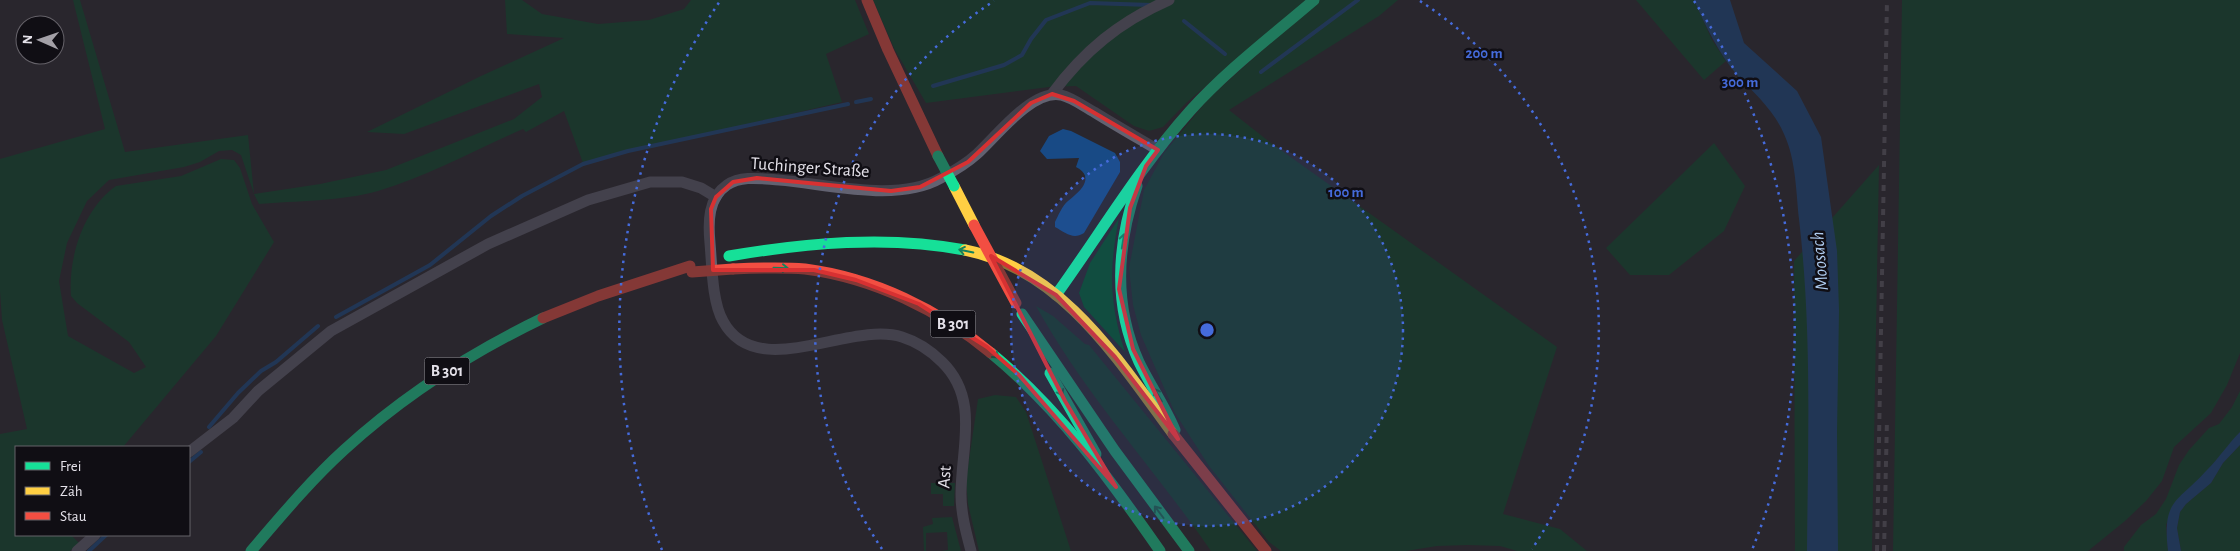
<svg xmlns="http://www.w3.org/2000/svg" width="2240" height="551" font-family="'Alegreya Sans',sans-serif">
	<style>
		.green { fill: #0b492b }
		.water { fill: #184a85 }
		.lines { fill: none; stroke-linecap: round; stroke-linejoin: round }
		.stream { stroke: #184a85; stroke-width: 4 }
		.street { stroke: #626271; stroke-width: 11 }
		.fast { stroke: #16e098; stroke-width: 11 }
		.slow { stroke: #ffcf43; stroke-width: 11 }
		.jam { stroke: #f24e42; stroke-width: 11 }
		.rail { stroke: #5f5d66; stroke-width: 4; stroke-dasharray: 6 6; stroke-linecap: butt }
		.fast-bridge { stroke: #16e098; stroke-width: 11 }
		.jam-bridge { stroke: #f24e42; stroke-width: 11 }
		.oneway { stroke: #13825d }
		.marked { fill: none; stroke: #d73132; stroke-width: 4; stroke-linejoin: round }
		.ring { fill: none; stroke: #456bdb; stroke-width: 2.5; stroke-dasharray: 2.5 5 }
		.labels { text-anchor: middle; dominant-baseline: central; stroke-width: 5; stroke-linejoin: round; paint-order: stroke }
		.shield { fill: #100e14; stroke: #a4a2a9; stroke-width: 1 }
		.shield-label { font-size: 16px; font-weight: bold; fill: #e4e1e9 }
		.street-label { font-size: 18px; fill: #e4e1e9; stroke: #100e14 }
		.water-label { font-size: 19px; font-style: italic; fill: #aecbef; stroke: #100e14 }
		.centre { fill: #456bdb; stroke: #100e14; stroke-width: 2.5 }
		.ring-label { font-size: 15px; text-anchor: middle; font-weight: bold; fill: #456bdb; stroke: #100e14; stroke-width: 5; stroke-linejoin: round; paint-order: stroke }
	</style>
	<rect width="100%" height="100%" fill="#29262d"/>
	<g class="green">
		<path d="M73,0H80L125,152L248,135L254,194L320,184L386,170L514,119L542,97L539,84L404,134L367,132L481,76L564,38L507,34L505,0H522L542,14L598,24L649,20L684,9L691,0H855L869,34L826,54L842,102L583,163L564,111L526,132L523,129C475,150 428,176 378,191C344,201 295,201 259,204L254,194L241,155L232,150L219,151L200,162L184,167L109,180L87,201L67,243L59,281L68,336L134,373L146,367L129,342L77,303L71,296C68,258 83,209 116,186L181,176L221,159L234,160L240,168L252,204L274,242L216,336L123,447H16V535H71L79,543L70,551H0V434L27,429L2,320L0,291V159L105,129Z"/>
		<path d="M873,0H1306L1186,103L1163,127L1149,131L1134,126L1076,86L1049,87L926,103L895,50Z"/>
		<path d="M1319,0H1398L1379,16L1229,110L1271,143L1557,347L1503,514L1560,529L1587,551H1517L1500,546L1468,545L1437,546L1406,551H1281L1269,542L1209,466L1175,413L1141,335L1133,305L1129,268L1144,190L1164,153L1209,98Z"/>
		<path d="M1636,0H1694L1712,40L1726,61L1704,80Z"/>
		<path d="M1902,0H2240V353L2227,385L2211,413L2174,447L2162,481L2146,501L2125,521L2088,551H1893Z"/>
		<path d="M1714,143L1745,186L1724,231L1669,275H1630L1606,248Z"/>
		<path d="M1879,165L1872,551H1795L1794,261Z"/>
		<path d="M1119,218C1109,269 1109,302 1125,352L1084,307L1079,293L1090,263Z"/>
		<path d="M1036,306L1053,316L1085,344L1089,345L1257,551H1211C1154,468 1085,395 1036,306Z"/>
		<path d="M2240,391V432L2207,471L2176,501L2166,525L2168,551H2124V547L2141,525L2156,514L2166,499L2179,465L2189,450L2209,428L2219,424L2232,407Z"/>
		<path d="M995,395L1016,397L1026,412L1071,551H979L968,504L966,480L978,399Z"/>
		<path d="M2240,445V551H2181L2177,528L2180,512L2186,504L2211,483L2223,463Z"/>
		<path d="M931,483H955L954,506H943V494H931Z"/>
		<path d="M952,517L961,551H941L948,550L947,532L926,533V551H932H924L923,527L933,524L932,518Z"/>
	</g>
	<g class="water">
		<path d="M1694,0H1730L1744,43L1797,91L1821,137L1837,251L1839,310L1837,432L1838,551H1807C1808,440 1812,329 1799,219C1796,191 1796,160 1784,134C1774,110 1754,93 1737,75C1718,52 1706,27 1694,0Z"/>
		<path d="M1063,129L1071,131L1115,153L1120,162V172L1084,233C1073,240 1066,233 1055,227V222C1058,216 1062,206 1068,201C1078,193 1097,178 1076,167L1079,158L1047,159L1040,151L1049,136Z"/>
		<path d="M2240,432V445L2223,463L2211,483L2186,504L2180,512L2177,528L2181,551H2168C2162,499 2177,503 2207,470C2219,458 2228,444 2240,432Z"/>
	</g>
	<g class="lines">
		<g class="stream">
			<path d="M1184,21L1225,54"/>
			<path d="M1261,72L1358,0"/>
			<path d="M933,86L1004,65L1022,55L1031,39L1046,20L1090,3L1151,5"/>
			<path d="M856,102L871,99"/>
			<path d="M336,317L430,265L491,216L522,196L583,164L628,151L848,104"/>
			<path d="M209,427L238,393L261,371L276,362L318,326"/>
			<path d="M189,462L201,452"/>
			<path d="M89,551L106,535"/>
		</g>
		<g class="street">
			<path d="M1052,94C1084,51 1119,22 1169,0"/>
			<path d="M189,452L233,418L258,391L331,331L488,244L588,200L650,182H682L701,188L716,197"/>
			<path d="M77,551L95,535"/>
			<path d="M971,551C966,532 961,514 961,494C961,448 980,399 942,362C931,351 918,342 902,337C850,320 757,384 723,321C712,302 712,265 710,243C708,222 708,198 727,185C742,175 762,179 779,180C828,184 897,203 941,178C954,171 966,164 977,154C996,137 1032,89 1061,95C1073,98 1083,106 1094,112C1115,125 1136,137 1158,150"/>
		</g>
		<g class="fast">
			<path d="M1137,186C1117,244 1113,305 1139,362C1150,385 1165,406 1175,430"/>
			<path d="M729,256C806,243 887,235 965,250"/>
			<path d="M1056,295C1100,234 1139,168 1190,111C1227,70 1272,36 1314,0"/>
			<path d="M1022,314L1115,451L1189,551"/>
			<path d="M991,353C1059,409 1110,479 1160,551"/>
			<path d="M1050,373L1096,454"/>
			<path d="M251,551C281,516 310,481 344,450C403,396 470,353 543,318"/>
		</g>
		<g class="slow">
			<path d="M954,186L974,225"/>
			<path d="M965,250C1063,270 1118,360 1173,434"/>
		</g>
		<g class="jam">
			<path d="M867,0L888,50L938,156"/>
			<path d="M733,269C757,268 781,267 805,269C874,278 939,310 991,353"/>
			<path d="M543,318L598,296L690,266"/>
			<path d="M1173,434L1266,551"/>
		</g>
		<g class="rail">
			<path d="M1877,551L1887,0"/>
			<path d="M1884,551L1887,419"/>
		</g>
		<path class="fast-bridge" d="M938,156L954,186"/>
		<g class="jam-bridge">
			<path d="M974,225L1016,303"/>
			<path d="M692,272L733,269"/>
		</g>
	</g>
	<defs><path id="oneway-shaft" d="M-6 0H5M1.5-3L5.5 0L1.5 3" fill="none" stroke-width="1.6" stroke-linecap="round" stroke-linejoin="round" transform="scale(1.25)"/></defs>
	<g class="oneway">
		<use href="#oneway-shaft" transform="translate(1123 241) rotate(-81)"/>
		<use href="#oneway-shaft" transform="translate(966 251) rotate(-168)"/>
		<use href="#oneway-shaft" transform="translate(781 268) rotate(2)"/>
		<use href="#oneway-shaft" transform="translate(993 353) rotate(41)"/>
		<use href="#oneway-shaft" transform="translate(1059 389) rotate(62)"/>
		<use href="#oneway-shaft" transform="translate(1158 395) rotate(-121)"/>
		<use href="#oneway-shaft" transform="translate(1159 512) rotate(-127)"/>
	</g>
	<path d="M0 0H2240V551H0ZM1052,94L1074,101L1158,150L1146,166L1130,208L1119,289L1133,349L1178,439L1115,357L1056,295L991,256L1065,401L1116,487L1019,375L987,347L919,304L856,280L814,270H713L711,209L716,197L733,182L757,178L891,191L920,187L968,162L1031,103Z" fill="#29262d" fill-opacity=".55" fill-rule="evenodd"/>
	<path class="marked" d="M1052,94L1074,101L1158,150L1146,166L1130,208L1119,289L1133,349L1178,439L1115,357L1056,295L991,256L1065,401L1116,487L1019,375L987,347L919,304L856,280L814,270H713L711,209L716,197L733,182L757,178L891,191L920,187L968,162L1031,103Z"/>
	<circle cx="1207" cy="330" r="196" fill="#456bdb" fill-opacity=".12"/>
	<g class="ring">
		<circle cx="1207" cy="330" r="196"/>
		<path d="M882 549A392 392 0 0 1 994 1M1420 1A392 392 0 0 1 1532 549"/>
		<path d="M662 550A588 588 0 0 1 720 1M1694 1A588 588 0 0 1 1752 550"/>
	</g>
	<g class="labels">
		<g class="shield">
			<rect x="930.5" y="310.5" width="45" height="27" rx="4"/>
			<rect x="424.5" y="357.5" width="45" height="27" rx="4"/>
		</g>
		<g class="shield-label">
			<text x="953" y="324">B 301</text>
			<text x="447" y="371">B 301</text>
		</g>
		<g class="street-label">
			<text transform="translate(810 168) rotate(4)">Tuchinger Straße</text>
			<text transform="translate(945 477) rotate(-86)">Ast</text>
		</g>
		<g class="water-label">
			<text transform="translate(1820 261) rotate(-95)">Moosach</text>
		</g>
	</g>
	<circle cx="1207" cy="330" r="8" class="centre"/>
	<g class="ring-label">
		<text x="1484" y="58">200 m</text>
		<text x="1740" y="87">300 m</text>
		<text x="1346" y="197">100 m</text>
	</g>
	<rect x="15" y="446" width="175" height="90" fill="#100e14" stroke="#656269"/>
	<rect x="25" y="462" width="25" height="8" fill="#16e098" stroke="#656269"/>
	<text x="60" y="471" font-size="15" fill="#e4e1e9">Frei</text>
	<rect x="25" y="487" width="25" height="8" fill="#ffcf43" stroke="#656269"/>
	<text x="60" y="496" font-size="15" fill="#e4e1e9">Zäh</text>
	<rect x="25" y="512" width="25" height="8" fill="#f24e42" stroke="#656269"/>
	<text x="60" y="521" font-size="15" fill="#e4e1e9">Stau</text>
	<g transform="translate(40 40) rotate(272)"><circle r="24" fill="#100e14" stroke="#656269"/>
	<path d="M0-4L9 19L0 12L-9 19Z" fill="#a3a0a7"/>
	<text y="-8" font-size="14" font-weight="bold" text-anchor="middle" fill="#e4e1e9">N</text>
	</g>
</svg>
